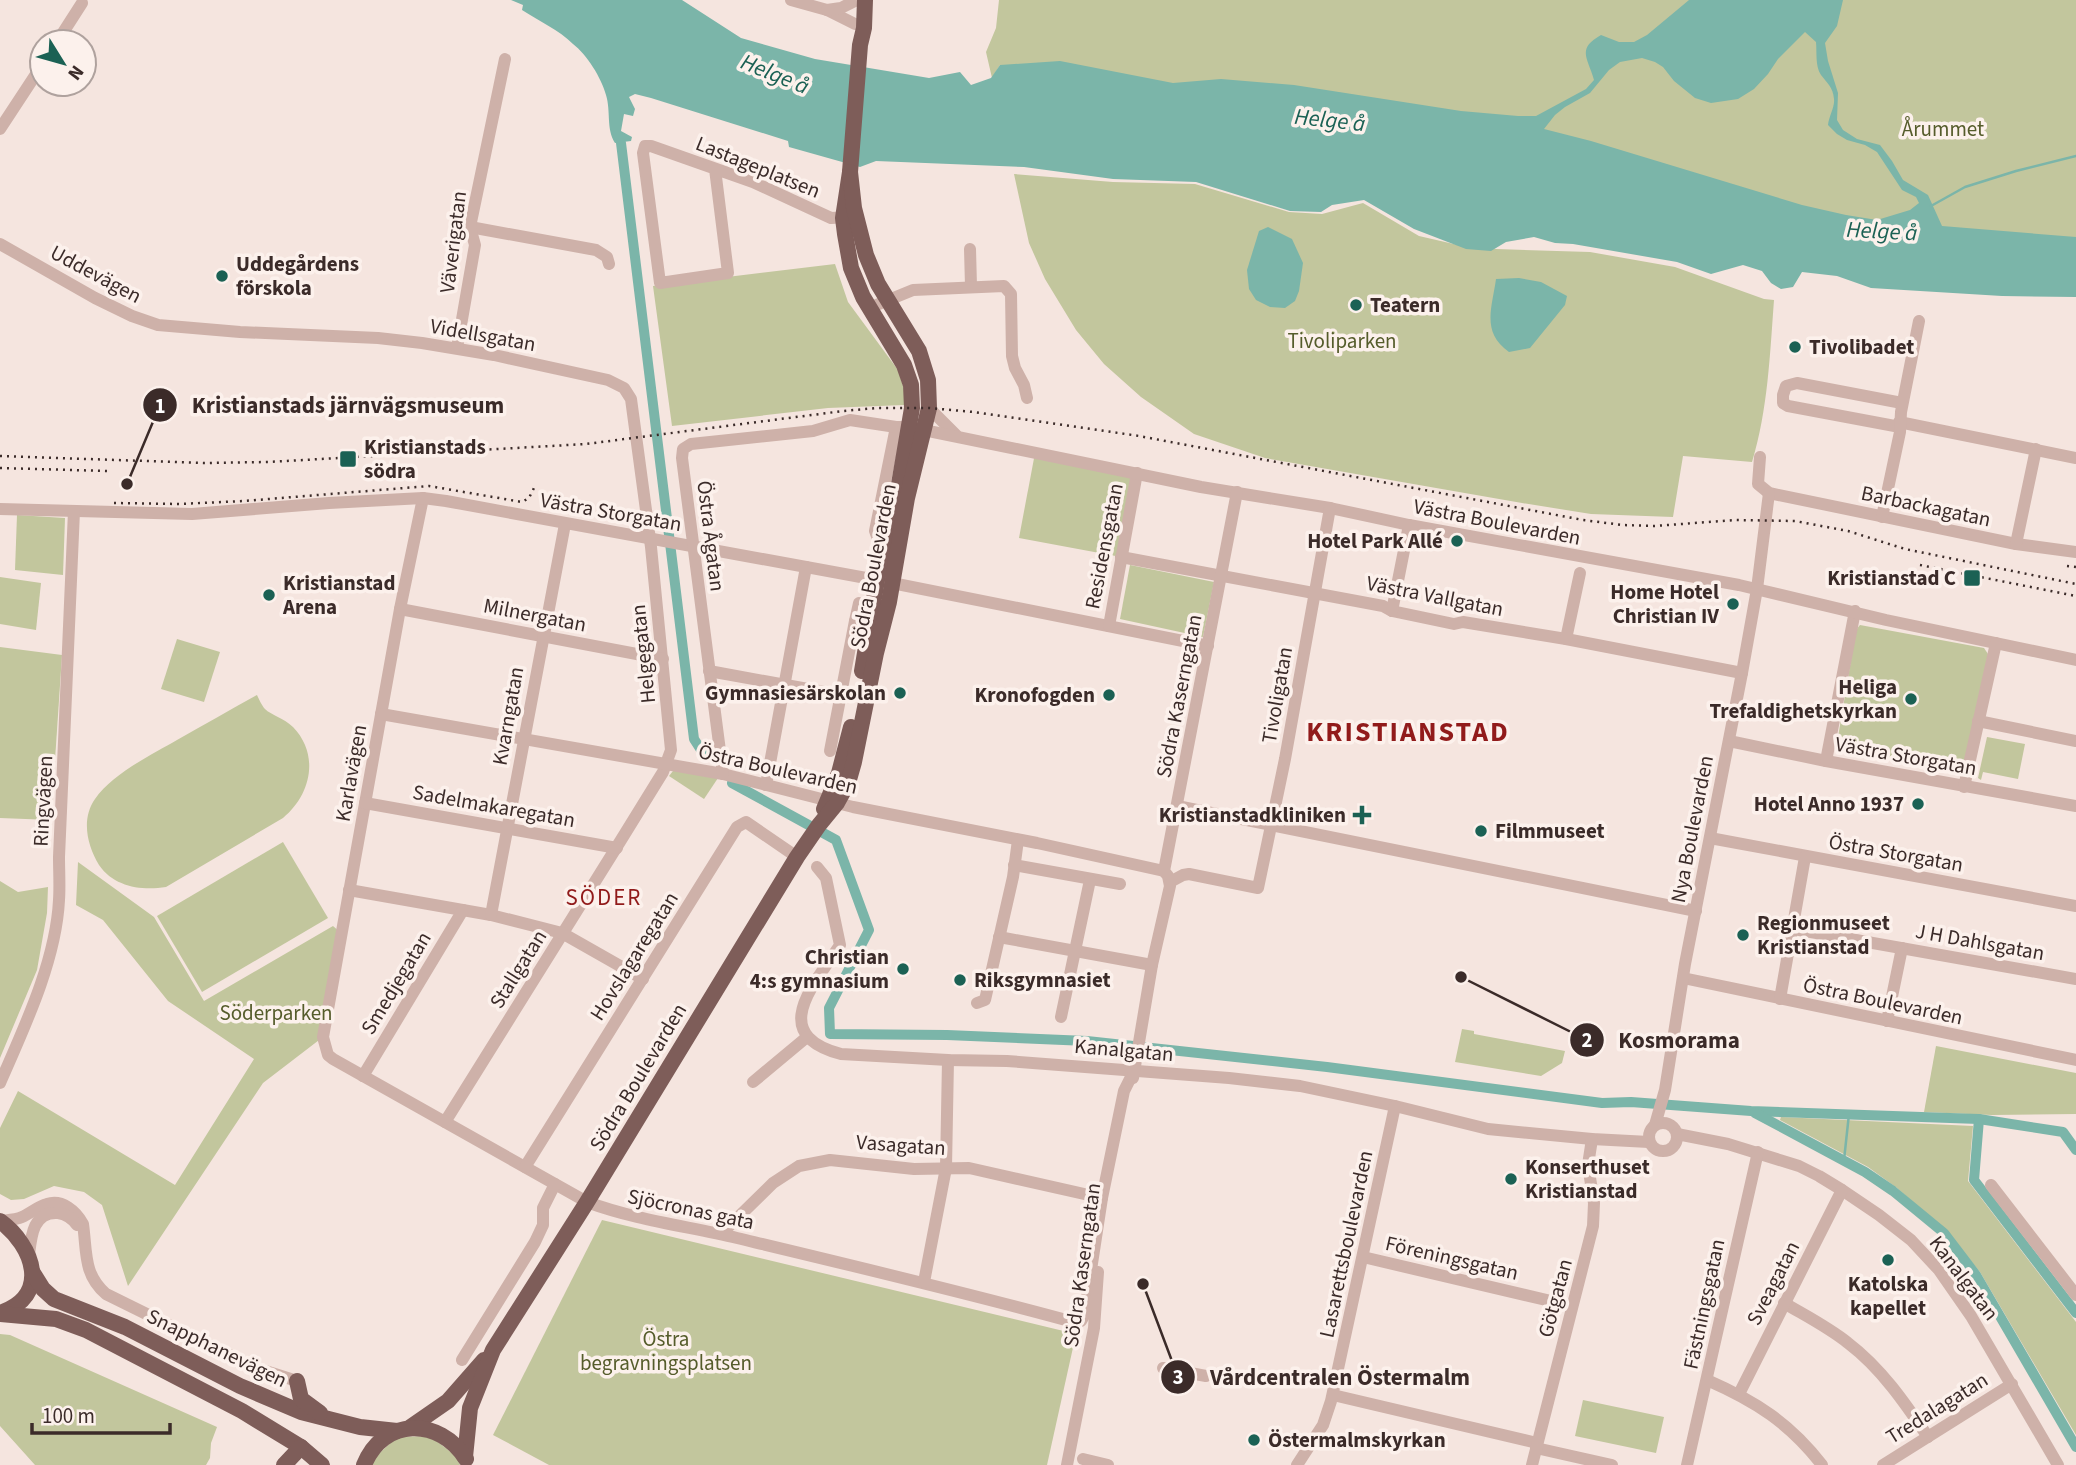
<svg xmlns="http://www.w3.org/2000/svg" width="2076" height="1465" font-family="'Source Sans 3',sans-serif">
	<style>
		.green { fill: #c2c69d }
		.water { fill: #7bb5a9; fill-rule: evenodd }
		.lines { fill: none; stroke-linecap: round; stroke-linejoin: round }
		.stream { stroke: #7bb5a9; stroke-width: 2.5 }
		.canal { stroke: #7bb5a9; stroke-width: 10 }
		.minor { stroke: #ceb1a9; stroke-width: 12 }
		.major { stroke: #7e5d59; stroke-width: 16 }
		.rail { stroke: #3b2b29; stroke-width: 2.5; stroke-dasharray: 2 5; stroke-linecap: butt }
		.poi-dot { fill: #1b6154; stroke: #fcf1ec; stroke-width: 2.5 }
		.labels { text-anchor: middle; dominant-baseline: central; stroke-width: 7; stroke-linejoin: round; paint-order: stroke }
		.park-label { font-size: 21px; fill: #555c2b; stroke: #fcf1ec }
		.street-label { font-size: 21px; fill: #3b2b29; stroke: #fcf1ec }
		.poi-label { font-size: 21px; font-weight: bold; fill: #3b2b29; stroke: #fcf1ec; text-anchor: start }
		.water-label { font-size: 23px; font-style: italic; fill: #1b6154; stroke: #fcf1ec }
		.neighbourhood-label { font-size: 23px; letter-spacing: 2px; fill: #911b1b; stroke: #fcf1ec }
		.district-label { font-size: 28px; font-weight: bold; letter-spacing: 2px; fill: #911b1b; stroke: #fcf1ec }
		.leader { fill: none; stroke: #3b2b29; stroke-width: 2.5 }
		.callout-dot { fill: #3b2b29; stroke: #fcf1ec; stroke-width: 2.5 }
		.mark-label { font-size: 21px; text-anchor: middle; font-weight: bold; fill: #fff }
		.callout-label { font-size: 23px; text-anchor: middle; font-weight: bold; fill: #3b2b29; stroke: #fcf1ec; stroke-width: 7; stroke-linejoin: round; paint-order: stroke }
	</style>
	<rect width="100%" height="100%" fill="#f5e5df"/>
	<g class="green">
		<path d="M999,0H2076V263L1000,65L992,78L986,52L996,28Z"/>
		<path d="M1014,174L1113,182L1195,184L1289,212L1322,214L1363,203L1419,236L1458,245L1496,249L1590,252L1675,267L1764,299L1774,300C1770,353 1768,410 1752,462L1683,456L1673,517L1591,514L1522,503L1265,458L1194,434L1141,397L1104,364L1076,330L1045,279L1029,243Z"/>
		<path d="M835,264L848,302L898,370L905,392L904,405L828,408L672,426L653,286Z"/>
		<path d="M1035,453L1137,473L1121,557L1019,538Z"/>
		<path d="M17,515L65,518L63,575L15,570Z"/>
		<path d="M1130,565L1214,582L1203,637L1120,619Z"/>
		<path d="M0,577L41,583L36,630L0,624Z"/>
		<path d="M1860,625L1984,648L1988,654L1964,773L1836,749L1856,630Z"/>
		<path d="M177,639L220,652L204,702L161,689Z"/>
		<path d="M0,647L62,655L51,820L0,818Z"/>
		<path d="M257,695C259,699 262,706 265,709C271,715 284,718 293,727C320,755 311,795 283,818L166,887C142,891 114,887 99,865C87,845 81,819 95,799C112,774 151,755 177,740C204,725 230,710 257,695Z"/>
		<path d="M1987,737L2025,744L2018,779L1983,772L1981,780L1978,778Z"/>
		<path d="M680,770L718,778L704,799L669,776L673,771Z"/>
		<path d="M283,842L328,918L202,992L157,916Z"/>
		<path d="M78,862L154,917L204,1001L333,926L341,933L323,1037L263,1083L128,1286L102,1205L84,1192L54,1186L24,1199L11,1200L0,1194V1128L18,1091L175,1185L254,1059L168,1001L103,920L76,905Z"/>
		<path d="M0,881L18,892L48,887L47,913L37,970L0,1058Z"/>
		<path d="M1462,1029L1474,1031V1034L1565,1051L1562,1063L1541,1076L1455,1062Z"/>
		<path d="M1936,1046L2076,1073V1114L1992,1115L1924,1112Z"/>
		<path d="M1781,1117L1973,1126L1968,1181L2076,1322V1435L1980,1272L1946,1231L1897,1188L1868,1167L1780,1120Z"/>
		<path d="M602,1220L1076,1334L1047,1465H549L493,1435Z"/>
		<path d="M0,1334L10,1335L217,1427L211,1443L210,1458L206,1465H35L0,1426Z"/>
		<path d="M1583,1400L1664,1417L1656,1453L1575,1436Z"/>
		<path d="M430,1436L456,1456L460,1465H370L373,1459L397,1437Z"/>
	</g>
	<g class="water">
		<path d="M511,0H682L741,38L815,59L929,78L960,72L971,85L991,78L1000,65L1060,61L1173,83L1221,79L1294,85L1461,111L1518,116H1536L1586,89L1594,80C1588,58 1576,49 1601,35L1619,42H1634L1647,35L1689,0H1843L1837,26L1825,43L1828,61L1838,93L1837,120L1843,130L1857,139L1880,145L1892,161L1903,180L1928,195L1942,226L2076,237V297L2002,296L1871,288L1837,276L1802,272L1793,287L1781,289L1771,283L1762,271L1743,265L1711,274L1677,262L1573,244L1555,243L1534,237L1506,242L1491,251L1466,249L1414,229L1364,200L1332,205L1321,212L1290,211L1196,182L1113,179L1024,167L876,161L860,167L789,147L788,141L651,98L635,94L629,97L635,109L633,116L624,114L621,131L632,137L631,141L615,143C606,129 611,111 606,95C601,77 587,55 573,44C559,30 539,21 522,10L523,5ZM1805,32L1816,42C1817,52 1815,66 1821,75C1827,83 1833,87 1834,99C1835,107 1829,116 1828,125L1837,134L1847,140L1865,145L1877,152L1902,190L1916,197L1919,203L1910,210L1877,220L1846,215L1802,205L1591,141L1544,129L1555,115L1565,107L1590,93L1609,70L1620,62L1642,58L1655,62L1663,67L1674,81L1695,98L1711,103L1738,99L1754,89L1768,74L1778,59Z"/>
		<path d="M1268,227L1292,239L1303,263L1299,291L1295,301L1285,308L1270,307L1256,300L1249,289L1247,270L1259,231Z"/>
		<path d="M1519,278L1541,282L1567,296L1565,305L1530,348L1509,352C1481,332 1492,308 1496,279Z"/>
	</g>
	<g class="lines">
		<g class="stream">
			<path d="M1931,206L1965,187L2016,171L2076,156"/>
			<path d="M1844,1160L1849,1114"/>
		</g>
		<g class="canal">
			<path d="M621,143L694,739L705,756"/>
			<path d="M732,783L836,840L869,930L829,1008L830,1034L947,1035L1087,1041L1327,1067L1602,1103L1631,1102L1751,1111L1979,1119L2063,1132L2076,1150"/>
			<path d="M1755,1113L1865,1172L1893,1191L1944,1233L1976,1275L2076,1447"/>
			<path d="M1979,1119L1974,1180L2076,1313"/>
		</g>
		<g class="minor">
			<path d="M791,0L827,10L855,24"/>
			<path d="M827,10L841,8L857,0"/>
			<path d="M57,42L82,3"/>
			<path d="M0,129L42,65"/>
			<path d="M715,169L728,273L660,283L643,153L645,146H651L753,182L831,218L849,217"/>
			<path d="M470,227L596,250L607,257L609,264"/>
			<path d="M0,244L95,298L132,316L158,325L240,332L378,338L422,343L494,355L608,380L624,388L631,399L651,547L671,750L663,772L621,840L445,1122"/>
			<path d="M970,249L971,286"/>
			<path d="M869,308L913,290L1004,286L1011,294L1012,356L1015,368L1024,385L1027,398"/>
			<path d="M457,348L475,245L470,227L505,59"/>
			<path d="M929,408L956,435"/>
			<path d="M1899,422L2076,458"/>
			<path d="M1900,427L1788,406L1783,403V395L1786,386L1797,383L1902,403"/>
			<path d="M1760,457L1758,484L1769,493L2016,544L2076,552"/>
			<path d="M423,498L400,609L323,1037L328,1055L333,1059L587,1202C636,1220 686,1226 737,1238C850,1265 964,1292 1077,1323L1081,1321L1084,1316L1102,1198L1124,1091L1134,1071"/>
			<path d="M0,509L192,514L329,503L423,498L446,501L877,580L1208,646"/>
			<path d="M1882,517L1900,432L1901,412L1919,321"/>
			<path d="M886,542L878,539L875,531L896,427"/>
			<path d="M2016,544L2036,449"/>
			<path d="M1121,557L1383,606L1392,611L1454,624L1463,622L1566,639L1742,673"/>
			<path d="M400,609L663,659"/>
			<path d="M1392,611L1409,525"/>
			<path d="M855,621L859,603"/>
			<path d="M1109,626L1137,473"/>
			<path d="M1566,639L1580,573"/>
			<path d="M709,671L841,695"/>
			<path d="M381,714L723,774L853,807L1037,843L1164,871"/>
			<path d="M1978,721L2076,741"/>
			<path d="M1729,741L1826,761L2076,806"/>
			<path d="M830,751L855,621L870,625"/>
			<path d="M1826,761L1855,611"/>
			<path d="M723,774L682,458L683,449L691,444L813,431L850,420L896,427H909L1201,487L1330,508L1409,525L1739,585L1886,620L2076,660"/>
			<path d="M766,785L806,567"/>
			<path d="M1964,787L1996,643"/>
			<path d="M365,803L617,848"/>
			<path d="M1177,806L1696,911"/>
			<path d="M1710,838L2076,906"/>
			<path d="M1014,865L1120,884"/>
			<path d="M817,867L826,878L840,945C814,985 767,1034 841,1054L948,1060L1007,1061L1229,1078L1300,1086L1395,1106L1488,1129L1592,1139L1649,1142"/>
			<path d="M1170,882L1183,875L1189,874L1258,888L1285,759L1330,508"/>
			<path d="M349,890L491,915L562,933L643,979"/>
			<path d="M491,915L565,524"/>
			<path d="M1794,929L2076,979"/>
			<path d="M999,937L1152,965"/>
			<path d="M1683,978L2076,1060"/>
			<path d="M1780,999L1805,857"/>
			<path d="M977,1003L985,1000L1013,877L1018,840"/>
			<path d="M1061,1017L1090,880"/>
			<path d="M1887,1021L1902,948"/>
			<path d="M363,1076L463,910"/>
			<path d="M1133,1078L1152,965L1170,886L1168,876L1164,871L1237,492"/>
			<path d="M753,1082L807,1037"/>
			<path d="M0,1083C24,1028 56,961 59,900C60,886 59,871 59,857L74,511"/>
			<circle cx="1663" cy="1137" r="14"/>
			<path d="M1655,1125L1665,1090L1685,964L1742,673L1757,589L1769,493"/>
			<path d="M1677,1134L1728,1144L1799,1166L1819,1176L1842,1190L1879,1215L1911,1240L1939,1270L1971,1316L2058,1465"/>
			<path d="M525,1167L737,827L746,822L797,857"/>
			<path d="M1991,1185L2076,1295"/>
			<path d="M0,1221C7,1220 15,1220 22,1217C31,1213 38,1206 47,1204C62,1199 76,1211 83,1224C87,1252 83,1274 106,1294L256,1368L297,1381"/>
			<path d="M721,1234L773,1183L799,1166L830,1160L914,1169L969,1168L1102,1198"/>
			<path d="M29,1255C31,1237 33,1211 58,1213C66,1214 72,1218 77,1225"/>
			<path d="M1363,1257L1572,1306"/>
			<path d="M924,1282L946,1168L948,1060"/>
			<path d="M1784,1303C1806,1316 1828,1327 1848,1343C1881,1368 1905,1403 1928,1437"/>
			<path d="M462,1360L535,1242L543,1225V1208L555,1184"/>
			<path d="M1163,1368L1206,1376"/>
			<path d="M1707,1380C1755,1401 1790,1423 1822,1465"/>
			<path d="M1739,1394L1842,1190"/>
			<path d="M1333,1395L1537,1443"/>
			<path d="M1536,1448L1612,1465"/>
			<path d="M1083,1459L1108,1465"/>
			<path d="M1067,1465L1094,1328L1098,1272"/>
			<path d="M1297,1465L1323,1425L1331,1401L1395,1106"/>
			<path d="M1532,1465L1593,1226L1594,1203L1588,1165L1592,1139"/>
			<path d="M1687,1465L1758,1152"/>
			<path d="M1883,1465L2012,1384"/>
		</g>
		<g class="major">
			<path d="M862,671L877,580L898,490L912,408L911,385L904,365L863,297L851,268L845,234L843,218L850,172L860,45L864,28L865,0"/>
			<path d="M824,809L839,773L851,727"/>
			<path d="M0,1221C34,1246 51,1296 0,1313"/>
			<path d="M33,1273L43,1289L54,1299L125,1327L240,1386L301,1412L360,1427L397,1431"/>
			<path d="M0,1314L56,1319L86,1330L242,1411L301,1447L322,1465"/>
			<path d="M297,1381L301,1399L320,1413"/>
			<path d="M409,1428L448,1401L484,1360"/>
			<path d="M465,1457L470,1408L493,1350L587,1202L797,857L819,825L837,803L848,783L854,762L876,653L889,602L907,498L929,408L928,380L919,351L878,284L866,255L854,208L850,172"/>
			<path d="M284,1465L301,1447"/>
			<path d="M364,1465C383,1417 440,1417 466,1459"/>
		</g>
		<g class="rail">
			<path d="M0,456L204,463L268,462L586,444L843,411L877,408H929L974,412L1139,436L1583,520L1622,525L1654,526L1736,520L1795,521L1848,531L1905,549L2076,584"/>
			<path d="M0,468L108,471"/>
			<path d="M114,503L179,504L244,501L429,486L522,502L529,498L534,488"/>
			<path d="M1920,565L2076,596"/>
			<path d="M2067,566L2076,567"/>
		</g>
	</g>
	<g class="poi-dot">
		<circle cx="222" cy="276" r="7"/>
		<circle cx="1356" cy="305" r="7"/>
		<circle cx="1795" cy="347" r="7"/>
		<rect x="339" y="450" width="18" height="18" rx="3.5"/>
		<circle cx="1457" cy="541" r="7"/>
		<rect x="1963" y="569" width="18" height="18" rx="3.5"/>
		<circle cx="269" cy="595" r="7"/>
		<circle cx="1733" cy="604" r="7"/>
		<circle cx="900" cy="693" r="7"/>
		<circle cx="1109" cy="695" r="7"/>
		<circle cx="1911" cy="699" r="7"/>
		<circle cx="1918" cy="804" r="7"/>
		<path d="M1358.5 804.5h7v7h7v7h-7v7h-7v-7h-7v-7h7z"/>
		<circle cx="1481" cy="831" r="7"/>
		<circle cx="1743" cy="935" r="7"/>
		<circle cx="903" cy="969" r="7"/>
		<circle cx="960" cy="980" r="7"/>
		<circle cx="1511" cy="1179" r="7"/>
		<circle cx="1888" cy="1260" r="7"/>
		<circle cx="1254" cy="1440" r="7"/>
	</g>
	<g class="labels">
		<g class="park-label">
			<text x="1943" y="129">Årummet</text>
			<text x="1342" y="341">Tivoliparken</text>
			<text x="276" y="1013">Söderparken</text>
			<text x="666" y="1339">Östra<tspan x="666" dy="24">begravningsplatsen</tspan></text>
		</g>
		<g class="street-label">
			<text transform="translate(758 167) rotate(22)">Lastageplatsen</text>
			<text transform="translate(453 242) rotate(-83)">Väverigatan</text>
			<text transform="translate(96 274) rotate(28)">Uddevägen</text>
			<text transform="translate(483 335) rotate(10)">Videllsgatan</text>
			<text transform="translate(1926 506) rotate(12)">Barbackagatan</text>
			<text transform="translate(611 512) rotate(10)">Västra Storgatan</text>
			<text transform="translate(1497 522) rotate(11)">Västra Boulevarden</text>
			<text transform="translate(711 536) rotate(83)">Östra Ågatan</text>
			<text transform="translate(1104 546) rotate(-79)">Residensgatan</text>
			<text transform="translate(873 566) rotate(-79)">Södra Boulevarden</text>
			<text transform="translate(1435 596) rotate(11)">Västra Vallgatan</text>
			<text transform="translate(535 615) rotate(11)">Milnergatan</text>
			<text transform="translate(643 654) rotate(-96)">Helgegatan</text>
			<text transform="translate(1277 695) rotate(-80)">Tivoligatan</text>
			<text transform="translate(1179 696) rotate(-79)">Södra Kaserngatan</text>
			<text transform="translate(508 716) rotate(-80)">Kvarngatan</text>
			<text transform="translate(1906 756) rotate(10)">Västra Storgatan</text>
			<text transform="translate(778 769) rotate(13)">Östra Boulevarden</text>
			<text transform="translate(351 773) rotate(-80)">Karlavägen</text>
			<text transform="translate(43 801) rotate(-87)">Ringvägen</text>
			<text transform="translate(494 806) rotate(10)">Sadelmakaregatan</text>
			<text transform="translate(1692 829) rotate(-79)">Nya Boulevarden</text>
			<text transform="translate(1896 853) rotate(10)">Östra Storgatan</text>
			<text transform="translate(1980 942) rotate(10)">J H Dahlsgatan</text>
			<text transform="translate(634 956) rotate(-58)">Hovslagaregatan</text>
			<text transform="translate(518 969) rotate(-58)">Stallgatan</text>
			<text transform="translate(396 983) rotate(-59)">Smedjegatan</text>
			<text transform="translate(1883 1001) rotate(12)">Östra Boulevarden</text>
			<text transform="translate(1124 1050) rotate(5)">Kanalgatan</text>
			<text transform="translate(638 1077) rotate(-59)">Södra Boulevarden</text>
			<text transform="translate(901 1145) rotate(4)">Vasagatan</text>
			<text transform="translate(691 1209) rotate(12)">Sjöcronas gata</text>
			<text transform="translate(1346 1244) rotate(-78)">Lasarettsboulevarden</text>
			<text transform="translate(1452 1258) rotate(13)">Föreningsgatan</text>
			<text transform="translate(1082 1265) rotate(-82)">Södra Kaserngatan</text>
			<text transform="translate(1964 1278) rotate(53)">Kanalgatan</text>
			<text transform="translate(1773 1283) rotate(-63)">Sveagatan</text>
			<text transform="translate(1555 1298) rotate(-75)">Götgatan</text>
			<text transform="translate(1704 1304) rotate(-78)">Fästningsgatan</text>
			<text transform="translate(217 1348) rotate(26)">Snapphanevägen</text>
			<text transform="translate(1937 1408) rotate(-32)">Tredalagatan</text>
		</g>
		<g class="poi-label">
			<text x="236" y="264">Uddegårdens<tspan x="236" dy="24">förskola</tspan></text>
			<text x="1370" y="305">Teatern</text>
			<text x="1809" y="347">Tivolibadet</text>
			<text x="364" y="447">Kristianstads<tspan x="364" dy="24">södra</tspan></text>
			<text x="1443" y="541" text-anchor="end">Hotel Park Allé</text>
			<text x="1956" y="578" text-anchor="end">Kristianstad C</text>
			<text x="283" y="583">Kristianstad<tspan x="283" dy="24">Arena</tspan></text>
			<text x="1719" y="592" text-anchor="end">Home Hotel<tspan x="1719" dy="24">Christian IV</tspan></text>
			<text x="1897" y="687" text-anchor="end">Heliga<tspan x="1897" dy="24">Trefaldighetskyrkan</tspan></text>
			<text x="886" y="693" text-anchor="end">Gymnasiesärskolan</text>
			<text x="1095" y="695" text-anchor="end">Kronofogden</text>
			<text x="1904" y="804" text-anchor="end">Hotel Anno 1937</text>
			<text x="1346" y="815" text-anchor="end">Kristianstadkliniken</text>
			<text x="1495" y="831">Filmmuseet</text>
			<text x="1757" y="923">Regionmuseet<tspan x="1757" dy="24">Kristianstad</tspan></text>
			<text x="889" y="957" text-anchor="end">Christian<tspan x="889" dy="24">4:s gymnasium</tspan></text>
			<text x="974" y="980">Riksgymnasiet</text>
			<text x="1525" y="1167">Konserthuset<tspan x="1525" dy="24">Kristianstad</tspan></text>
			<text x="1888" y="1284" text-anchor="middle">Katolska<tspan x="1888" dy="24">kapellet</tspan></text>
			<text x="1268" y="1440">Östermalmskyrkan</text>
		</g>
		<g class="water-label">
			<text transform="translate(775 74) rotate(22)">Helge å</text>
			<text transform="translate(1330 120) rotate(6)">Helge å</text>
			<text transform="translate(1882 231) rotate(3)">Helge å</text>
		</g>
		<g class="neighbourhood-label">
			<text x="604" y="897">SÖDER</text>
		</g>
		<g class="district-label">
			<text x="1408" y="732">KRISTIANSTAD</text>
		</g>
	</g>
	<path class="leader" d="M127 484L160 405M1461 977L1587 1040M1143 1284L1178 1377"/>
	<g class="callout-dot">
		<circle cx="127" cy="484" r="7"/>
		<circle cx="1461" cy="977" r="7"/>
		<circle cx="1143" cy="1284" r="7"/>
		<circle cx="160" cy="405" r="18"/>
		<circle cx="1587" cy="1040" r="18"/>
		<circle cx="1178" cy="1377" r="18"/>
	</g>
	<g class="mark-label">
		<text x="160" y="413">1</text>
		<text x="1587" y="1047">2</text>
		<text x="1178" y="1384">3</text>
	</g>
	<g class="callout-label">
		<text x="348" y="413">Kristianstads järnvägsmuseum</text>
		<text x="1679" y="1048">Kosmorama</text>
		<text x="1340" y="1385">Vårdcentralen Östermalm</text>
	</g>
	<g transform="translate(63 63) rotate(127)"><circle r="33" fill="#fcf1ec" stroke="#afa29e" stroke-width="2"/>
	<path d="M0-5L12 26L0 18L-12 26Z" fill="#1b6154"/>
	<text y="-10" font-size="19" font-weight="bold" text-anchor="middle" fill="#3b2b29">N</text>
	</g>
	<path d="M32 1423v10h138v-10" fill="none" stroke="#3b2b29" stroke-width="3.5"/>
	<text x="42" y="1423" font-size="21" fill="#3b2b29" stroke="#fcf1ec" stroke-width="5" paint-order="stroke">100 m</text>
</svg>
